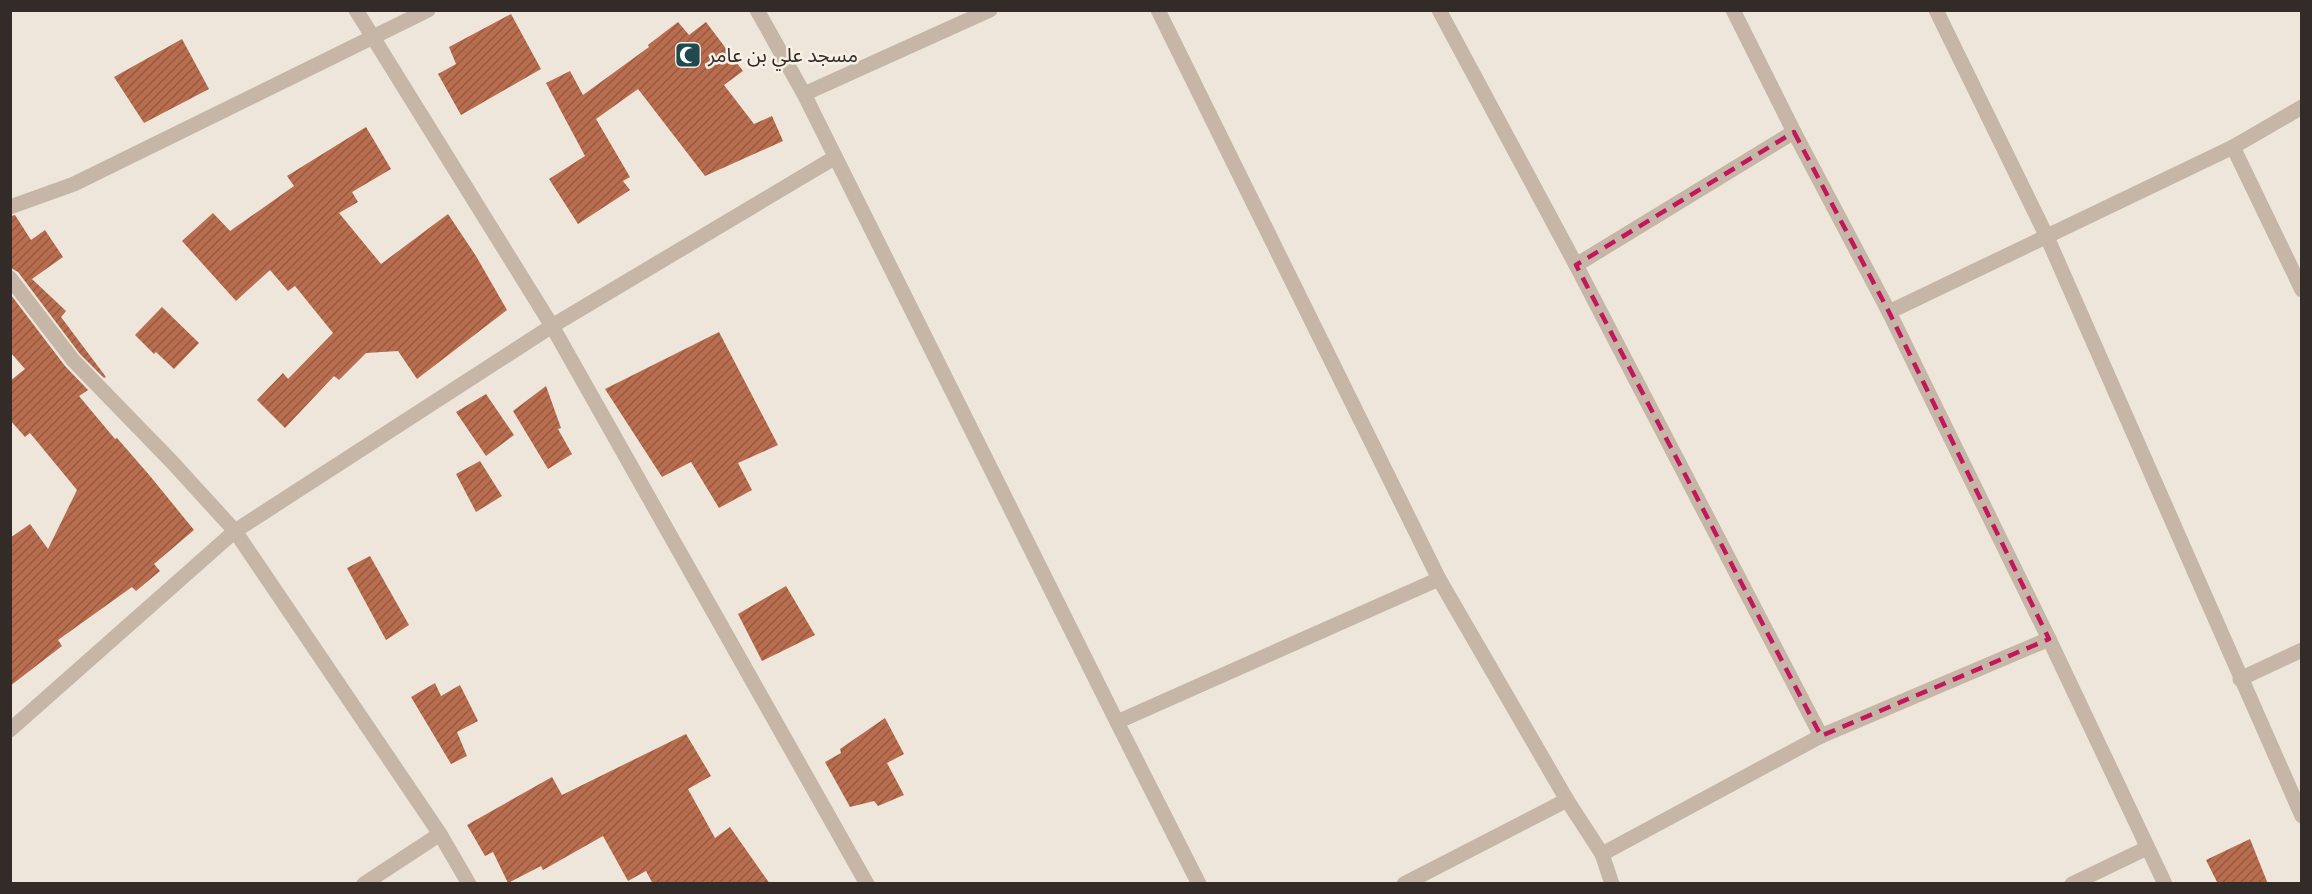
<svg xmlns="http://www.w3.org/2000/svg" width="2312" height="894" font-family="'Fira Sans Condensed','Noto Sans Arabic',sans-serif">
	<style>
		.building { fill: url(#building-hatch) }
		.lines { fill: none; stroke-linecap: round; stroke-linejoin: round }
		.minor { stroke: #c5b6a7; stroke-width: 15 }
		.marked { fill: none; stroke: #c2185b; stroke-width: 4.5; stroke-dasharray: 12 8; stroke-linejoin: round }
		.labels { text-anchor: middle; dominant-baseline: central; stroke-width: 5; stroke-linejoin: round; paint-order: stroke }
		.poi-label { font-size: 20px; fill: #322b27; stroke: #f7f0e6; text-anchor: start }
	</style>
	<defs>
		<pattern id="building-hatch" width="6" height="6" patternUnits="userSpaceOnUse" patternTransform="scale(1.5)"><rect width="6" height="6" fill="#b86d4e"/><path d="M-1 1l2-2M0 6l6-6M5 7l2-2" fill="none" stroke="#965a41"/></pattern>
	</defs>
	<rect width="100%" height="100%" fill="#eee6da"/>
	<g class="building">
		<path d="M511,14L541,69L461,115L438,74L456,64L449,47Z"/>
		<path d="M678,22L689,35L706,22L743,71L724,85L754,124L772,116L783,141L705,176L638,89L596,119L630,177L623,181L630,190L578,224L549,179L585,156L546,83L570,71L583,95L649,47L648,45Z"/>
		<path d="M182,39L209,89L144,123L114,77Z"/>
		<path d="M366,127L391,169L352,192L358,202L339,213L381,264L448,214L476,256L507,310L417,379L398,351L366,353L339,380L334,376L285,428L257,400L283,373L288,379L333,333L295,286L288,291L270,270L236,301L182,241L213,213L230,231L294,186L287,176Z"/>
		<path d="M15,215L31,240L45,230L63,257L32,279L66,311L61,317L106,377L104,378L80,354L18,272L11,268V216Z"/>
		<path d="M11,295L65,366L88,390L79,396L115,439L117,438L150,476L194,530L154,564L160,571L136,591L132,587L58,640L62,646L10,686V538L30,524L48,549L77,490L30,433L25,437L10,420V381L25,369L11,353Z"/>
		<path d="M162,307L199,343L174,369L156,352L154,354L135,335Z"/>
		<path d="M719,332L778,445L738,463L752,490L719,508L691,462L662,477L605,389Z"/>
		<path d="M546,386L561,428L558,429L572,454L548,469L513,411Z"/>
		<path d="M486,394L514,435L486,456L456,412Z"/>
		<path d="M480,461L502,496L476,512L456,474Z"/>
		<path d="M370,556L409,625L386,640L347,568Z"/>
		<path d="M786,586L815,635L762,661L738,614Z"/>
		<path d="M435,683L441,696L460,685L478,721L457,732L467,756L451,764L411,697Z"/>
		<path d="M885,718L904,754L887,763L904,795L878,806L874,801L850,807L825,762L841,753L840,749Z"/>
		<path d="M686,734L711,776L688,789L715,838L730,827L770,884H653L646,871L628,881L603,836L543,870L541,866L508,883L493,852L485,856L467,825L552,777L562,795Z"/>
		<path d="M2250,839L2268,884H2218L2206,860Z"/>
	</g>
	<g class="lines">
		<g class="minor">
			<path d="M356,10L552,326L867,884"/>
			<path d="M757,10L804,94L1117,722L1199,884"/>
			<path d="M1158,10L1439,579L1567,800L1602,854L1612,884"/>
			<path d="M1439,10L1576,265L1821,736"/>
			<path d="M1733,10L1794,132L1889,312L2049,639L2165,884"/>
			<path d="M1936,10L2047,237L2302,816"/>
			<path d="M804,94L990,10"/>
			<path d="M2233,147L2302,290"/>
			<path d="M10,207L74,184L428,10"/>
			<path d="M1576,265L1794,132"/>
			<path d="M10,278L73,360L172,462L235,531L440,834L469,884"/>
			<path d="M1889,312L2233,147L2302,107"/>
			<path d="M2240,679L2302,650"/>
			<path d="M1117,722L1439,579"/>
			<path d="M10,730L235,531L552,326L834,158"/>
			<path d="M1602,854L1821,736L2049,639"/>
			<path d="M364,884L440,834"/>
			<path d="M1404,884L1567,800"/>
			<path d="M2072,884L2147,848"/>
		</g>
	</g>
	<path class="marked" d="M1794,132L1889,312L2049,639L1821,736L1576,265Z"/>
	<defs>
		<symbol id="mosque-square" viewBox="-11 -11 22 22"><rect x="-9" y="-9" width="18" height="18" rx="4" fill="#214a4f" stroke="#f7f0e6"/><path d="M3.5-4.9A6 6 0 1 0 3.5 4.9A5 5 0 1 1 3.5-4.9Z" fill="#fff"/></symbol>
	</defs>
	<g fill-rule="evenodd">
		<use href="#mosque-square" x="673" y="40" width="30" height="30"/>
	</g>
	<g class="labels">
		<g class="poi-label">
			<text x="708" y="55">مسجد علي بن عامر</text>
		</g>
	</g>
	<rect width="2312" height="894" fill="none" stroke="#322b27" stroke-width="24"/>
</svg>
